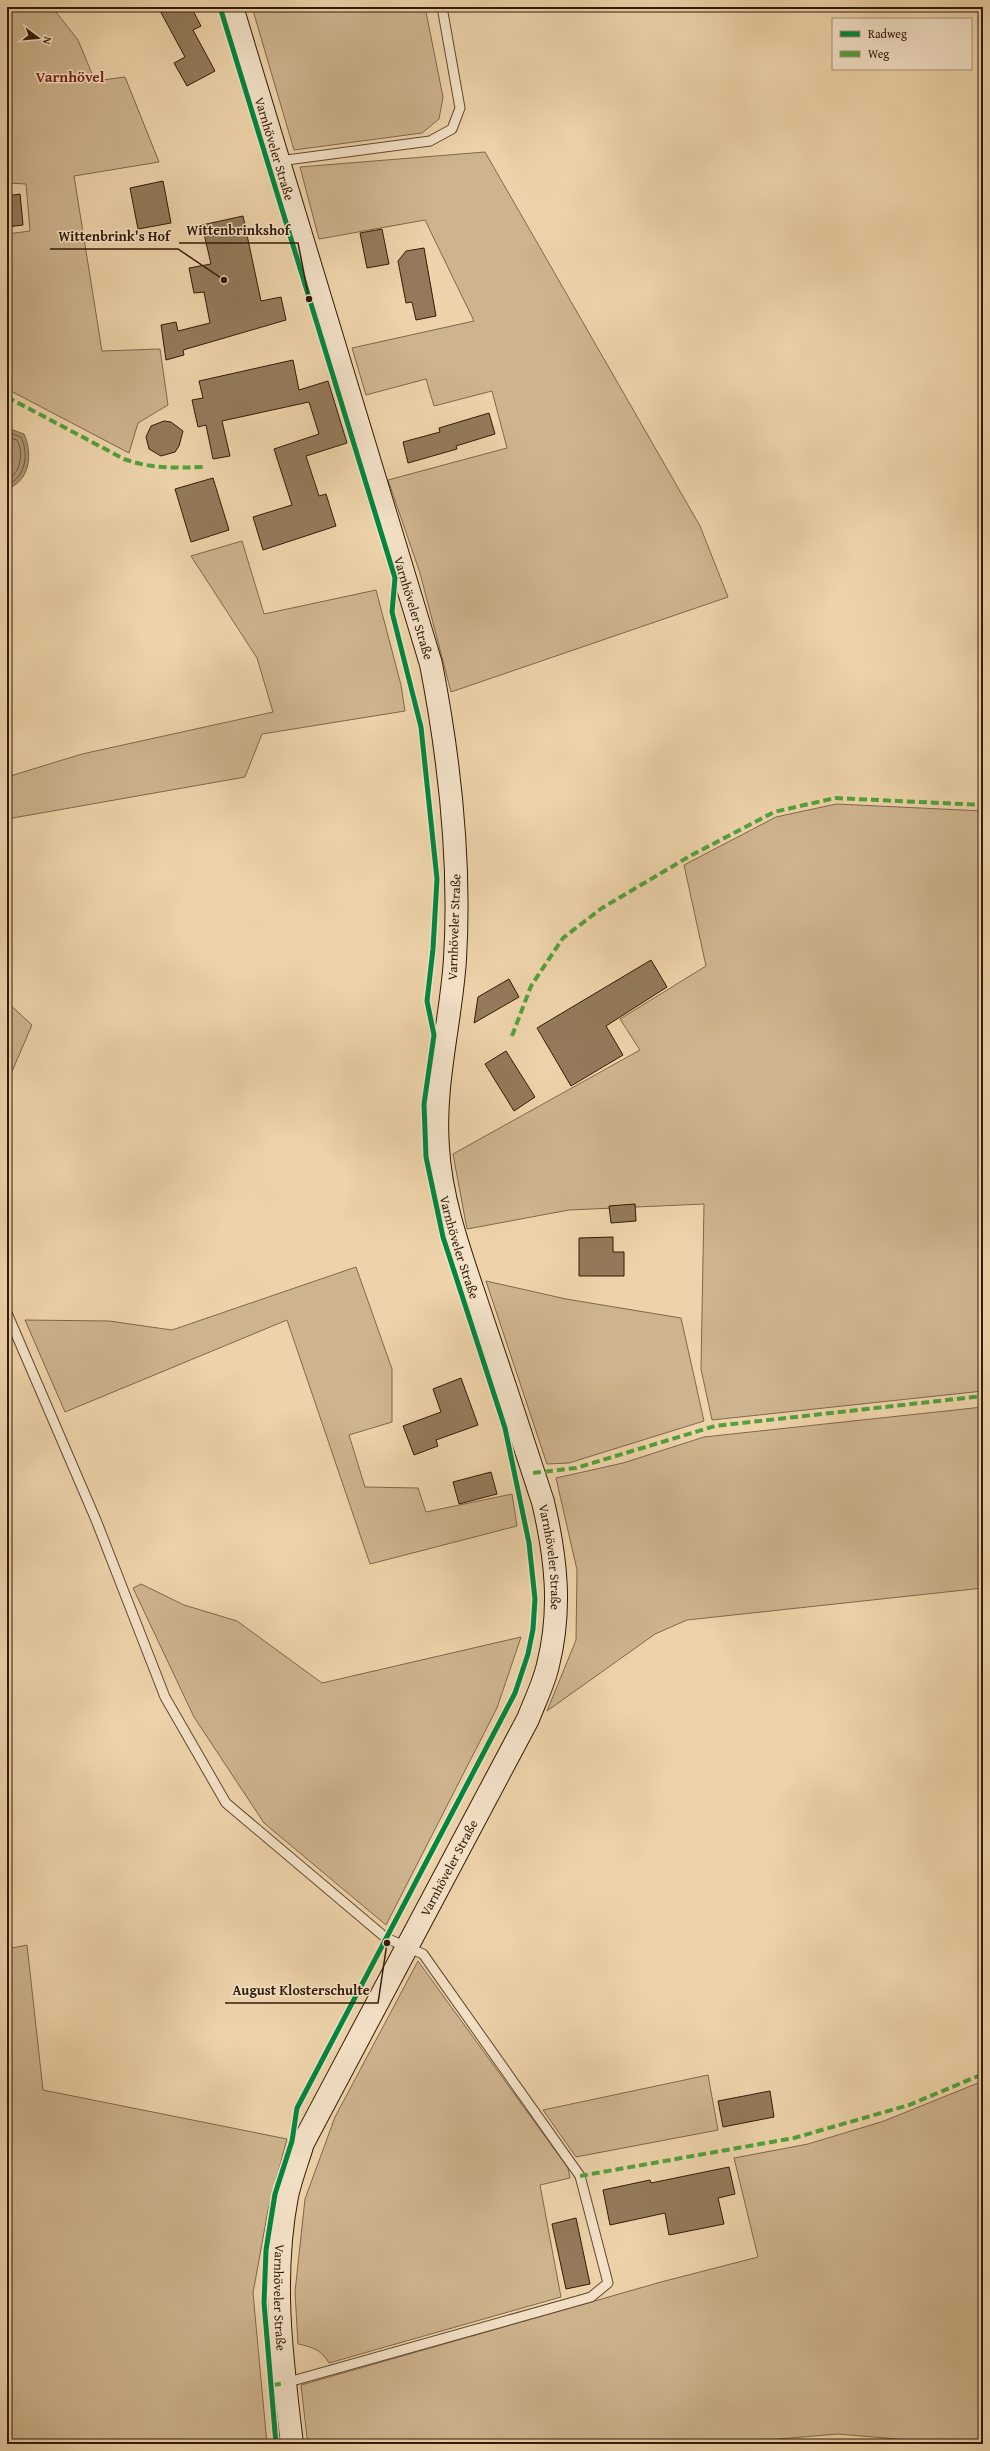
<svg xmlns="http://www.w3.org/2000/svg" width="990" height="2451" font-family="'Gentium Book Plus',serif">
	<style>
		.green { fill: #ceb48e; stroke: #80674a }
		.water { fill: #ae9472; stroke: #7c6347 }
		.lines { fill: none; stroke-linecap: round; stroke-linejoin: round }
		.shore { stroke: #70573c; stroke-width: 1 }
		.building { fill: #947a5b; stroke: #321a06 }
		.lane-casing { stroke: #61482f; stroke-width: 11 }
		.secondary-casing { stroke: #321a06; stroke-width: 24 }
		.lane { stroke: #f4e2c8; stroke-width: 9 }
		.secondary { stroke: #f4e2c8; stroke-width: 22 }
		.quiet { stroke: #52a13d; stroke-width: 4; stroke-dasharray: 8 4; stroke-linecap: butt }
		.cycleway-casing { stroke: #f4e2c8; stroke-width: 8 }
		.cycleway { stroke: #00873e; stroke-width: 5 }
		.labels { text-anchor: middle; dominant-baseline: central; stroke-width: 3; stroke-linejoin: round; paint-order: stroke }
		.street-label { font-size: 13px; fill: #321a06; stroke: #f4e2c8 }
		.quarter-label { font-size: 15px; font-weight: bold; fill: #7a1f14; stroke: #f4e2c8 }
		.leader { fill: none; stroke: #321a06; stroke-width: 1.5 }
		.callout-dot { fill: #321a06; stroke: #f4e2c8; stroke-width: 1.5 }
		.callout-label { font-size: 14px; text-anchor: middle; font-weight: bold; fill: #321a06; stroke: #f4e2c8; stroke-width: 3; stroke-linejoin: round; paint-order: stroke }
	</style>
	<rect width="100%" height="100%" fill="#eed3aa"/>
	<filter id="stains"><feTurbulence type="fractalNoise" baseFrequency=".005" numOctaves="4"/><feColorMatrix values="0 0 0 0 .2 0 0 0 0 .09 0 0 0 0 .02 0 0 0 .5 -.17"/></filter>
	<radialGradient id="worn" r=".72"><stop offset=".6" stop-color="#630" stop-opacity="0"/><stop offset="1" stop-color="#630" stop-opacity=".3"/></radialGradient>
	<g class="green">
		<path d="M7,7H52L78,40L95,81L125,77L159,162L74,176L102,351L160,349L168,405L138,423L129,453L7,389V234L30,231L26,184L7,183Z"/>
		<path d="M252,7H425L443,97L439,119L422,133L294,150Z"/>
		<path d="M485,152L700,526L728,597L451,692L420,573L388,480L507,448L492,391L434,406L426,379L366,395L352,348L474,321L425,220L319,239L300,167Z"/>
		<path d="M242,541L264,614L376,590L401,685L405,711L262,734L245,777L7,819V777L82,754L273,712L257,658L191,556Z"/>
		<path d="M836,804L983,811V1391L712,1420L701,1369L704,1204L569,1210L467,1229L453,1154L640,1050L620,1019L706,966L684,865L776,817Z"/>
		<path d="M7,1002L32,1025L7,1083Z"/>
		<path d="M356,1267L392,1369V1422L349,1435L365,1487L418,1488L426,1512L512,1494L517,1526L370,1564L287,1320L65,1412L25,1320L109,1321L172,1330Z"/>
		<path d="M486,1281L566,1299L681,1318L704,1421L569,1463L547,1464Z"/>
		<path d="M983,1407V1588L687,1620L655,1634L547,1711L576,1640L577,1570L556,1478L623,1463L704,1437Z"/>
		<path d="M141,1584L184,1605L237,1621L322,1683L521,1637L497,1708L386,1925L264,1823L194,1717L133,1588Z"/>
		<path d="M27,1945L43,2090L287,2139L268,2210L253,2293L267,2444H7V1949Z"/>
		<path d="M418,1961L568,2168L570,2178L540,2185L561,2297L329,2363C321,2350 313,2347 298,2344L295,2292L305,2199L335,2117Z"/>
		<path d="M708,2075L718,2130L576,2157L543,2110Z"/>
		<path d="M983,2081V2444H957L838,2434L720,2444H310L307,2438L301,2385L661,2282L758,2257L734,2158L808,2144L884,2121Z"/>
	</g>
	<path class="water" d="M7,428L24,434C33,454 30,481 7,489Z"/>
	<g class="lines">
		<g class="shore">
			<path d="M7,432L21,437C29,453 26,478 7,485"/>
			<path d="M7,437L17,440C24,453 21,473 7,480"/>
		</g>
	</g>
	<g class="building">
		<path d="M158,7H191L201,26L193,30L215,71L187,86L174,63L185,57Z"/>
		<path d="M163,181L171,223L138,229L130,188Z"/>
		<path d="M20,194L23,225L7,227V196Z"/>
		<path d="M243,216L261,301L281,297L286,320L183,350L184,355L166,360L161,325L176,322L178,331L210,323L204,292L194,293L189,268L211,264L202,225Z"/>
		<path d="M382,229L389,264L367,268L360,233Z"/>
		<path d="M424,248L436,316L416,320L412,302L406,303L398,261L406,251Z"/>
		<path d="M293,360L299,390L328,381L347,443L306,456L319,496L326,494L336,526L263,550L253,517L292,505L274,449L319,434L309,402L222,421L230,456L213,459L206,425L198,427L192,400L203,398L199,381Z"/>
		<path d="M489,413L495,434L456,446L457,449L408,463L403,442L440,432L439,428Z"/>
		<path d="M164,421L171,422L183,431L179,446L175,452L161,456L149,449L146,437L151,426Z"/>
		<path d="M213,478L229,530L191,542L175,489Z"/>
		<path d="M651,960L667,987L606,1026L623,1055L571,1086L537,1028Z"/>
		<path d="M509,979L519,997L474,1023L478,997Z"/>
		<path d="M506,1051L535,1097L514,1111L485,1064Z"/>
		<path d="M635,1204L636,1221L611,1223L609,1206Z"/>
		<path d="M613,1237V1252H624V1276H579V1238Z"/>
		<path d="M461,1378L478,1425L436,1440L438,1446L414,1455L403,1426L441,1412L433,1389Z"/>
		<path d="M491,1472L497,1494L459,1504L453,1482Z"/>
		<path d="M770,2091L774,2117L723,2127L718,2101Z"/>
		<path d="M729,2167L735,2194L718,2198L724,2224L669,2235L665,2213L610,2225L603,2190L650,2180L651,2183Z"/>
		<path d="M576,2218L590,2284L566,2289L552,2224Z"/>
	</g>
	<g class="lines">
		<defs>
			<g id="lane">
				<path d="M279,161L430,141L452,129L460,108L442,7"/>
				<path d="M7,1313L96,1520L165,1697L226,1803L386,1938L423,1954L580,2176L608,2283L591,2297L285,2383"/>
			</g>
			<g id="secondary">
				<path id="s1" d="M232,7L431,664C450,762 461,860 455,959C451,1022 433,1084 438,1148C441,1201 461,1255 478,1306C500,1371 522,1437 543,1502C556,1557 562,1609 548,1665C544,1683 535,1701 528,1719L303,2143C298,2160 291,2178 287,2196C271,2280 282,2360 292,2444"/>
			</g>
		</defs>
		<use href="#lane" class="lane-casing"/>
		<use href="#secondary" class="secondary-casing"/>
		<use href="#lane" class="lane"/>
		<use href="#secondary" class="secondary"/>
		<g class="quiet">
			<path d="M7,397L124,459C151,469 176,468 205,467"/>
			<path d="M512,1036L531,986L563,938L602,908L690,856L774,812L835,798L983,805"/>
			<path d="M533,1473L576,1468L715,1426L983,1396"/>
			<path d="M580,2176L794,2138L909,2105L983,2074"/>
			<path d="M273,2385L285,2383"/>
		</g>
		<defs>
			<path id="cycleway" d="M220,7L395,578L392,612L421,727L437,879L433,949L427,1001L434,1035L424,1104L426,1157L443,1237L505,1428L529,1543L535,1599L533,1629L528,1654L515,1693L297,2108L292,2141L275,2194L266,2250L264,2303L276,2444"/>
		</defs>
		<use href="#cycleway" class="cycleway-casing"/>
		<use href="#cycleway" class="cycleway"/>
	</g>
	<g class="labels">
		<g class="street-label">
			<text stroke="none"><textPath href="#s1" startOffset="148">Varnhöveler Straße</textPath></text>
			<text stroke="none"><textPath href="#s1" startOffset="628">Varnhöveler Straße</textPath></text>
			<text transform="translate(454 927) rotate(-88)">Varnhöveler Straße</text>
			<text stroke="none"><textPath href="#s1" startOffset="1275">Varnhöveler Straße</textPath></text>
			<text stroke="none"><textPath href="#s1" startOffset="1599">Varnhöveler Straße</textPath></text>
			<text transform="translate(449 1868) rotate(-62)">Varnhöveler Straße</text>
			<text stroke="none"><textPath href="#s1" startOffset="2403">Varnhöveler Straße</textPath></text>
		</g>
		<g class="quarter-label">
			<text x="70" y="76">Varnhövel</text>
		</g>
	</g>
	<path class="leader" d="M309 299L298 243H179M224 280L178 249H50M387 1943L378 2003H225"/>
	<g class="callout-dot">
		<circle cx="309" cy="299" r="4"/>
		<circle cx="224" cy="280" r="4"/>
		<circle cx="387" cy="1943" r="4"/>
	</g>
	<g class="callout-label">
		<text x="238" y="235">Wittenbrinkshof</text>
		<text x="114" y="241">Wittenbrink's Hof</text>
		<text x="301" y="1995">August Klosterschulte</text>
	</g>
	<rect width="990" height="2451" fill="none" stroke="#eed3aa" stroke-width="24"/>
	<rect x="8" y="8" width="974" height="2435" fill="none" stroke="#321a06" stroke-width="2"/>
	<rect x="12" y="12" width="966" height="2427" fill="none" stroke="#321a06"/>
	<rect x="832" y="18" width="140" height="52" fill="#f4e2c8" stroke="#a6927a"/>
	<rect x="840" y="31" width="20" height="6" fill="#00873e" stroke="#a6927a"/>
	<text x="868" y="38" font-size="12" fill="#321a06">Radweg</text>
	<rect x="840" y="51" width="20" height="6" fill="#52a13d" stroke="#a6927a"/>
	<text x="868" y="58" font-size="12" fill="#321a06">Weg</text>
	<g transform="translate(38 38) rotate(106)" stroke="#f4e2c8" stroke-width="3" paint-order="stroke">
	<path d="M0-3L7 15L0 10L-7 15Z" fill="#321a06"/>
	<text y="-6" font-size="11" font-weight="bold" text-anchor="middle" fill="#321a06">N</text>
	</g>
	<rect width="100%" height="100%" filter="url(#stains)"/>
	<rect width="100%" height="100%" fill="url(#worn)"/>
</svg>
